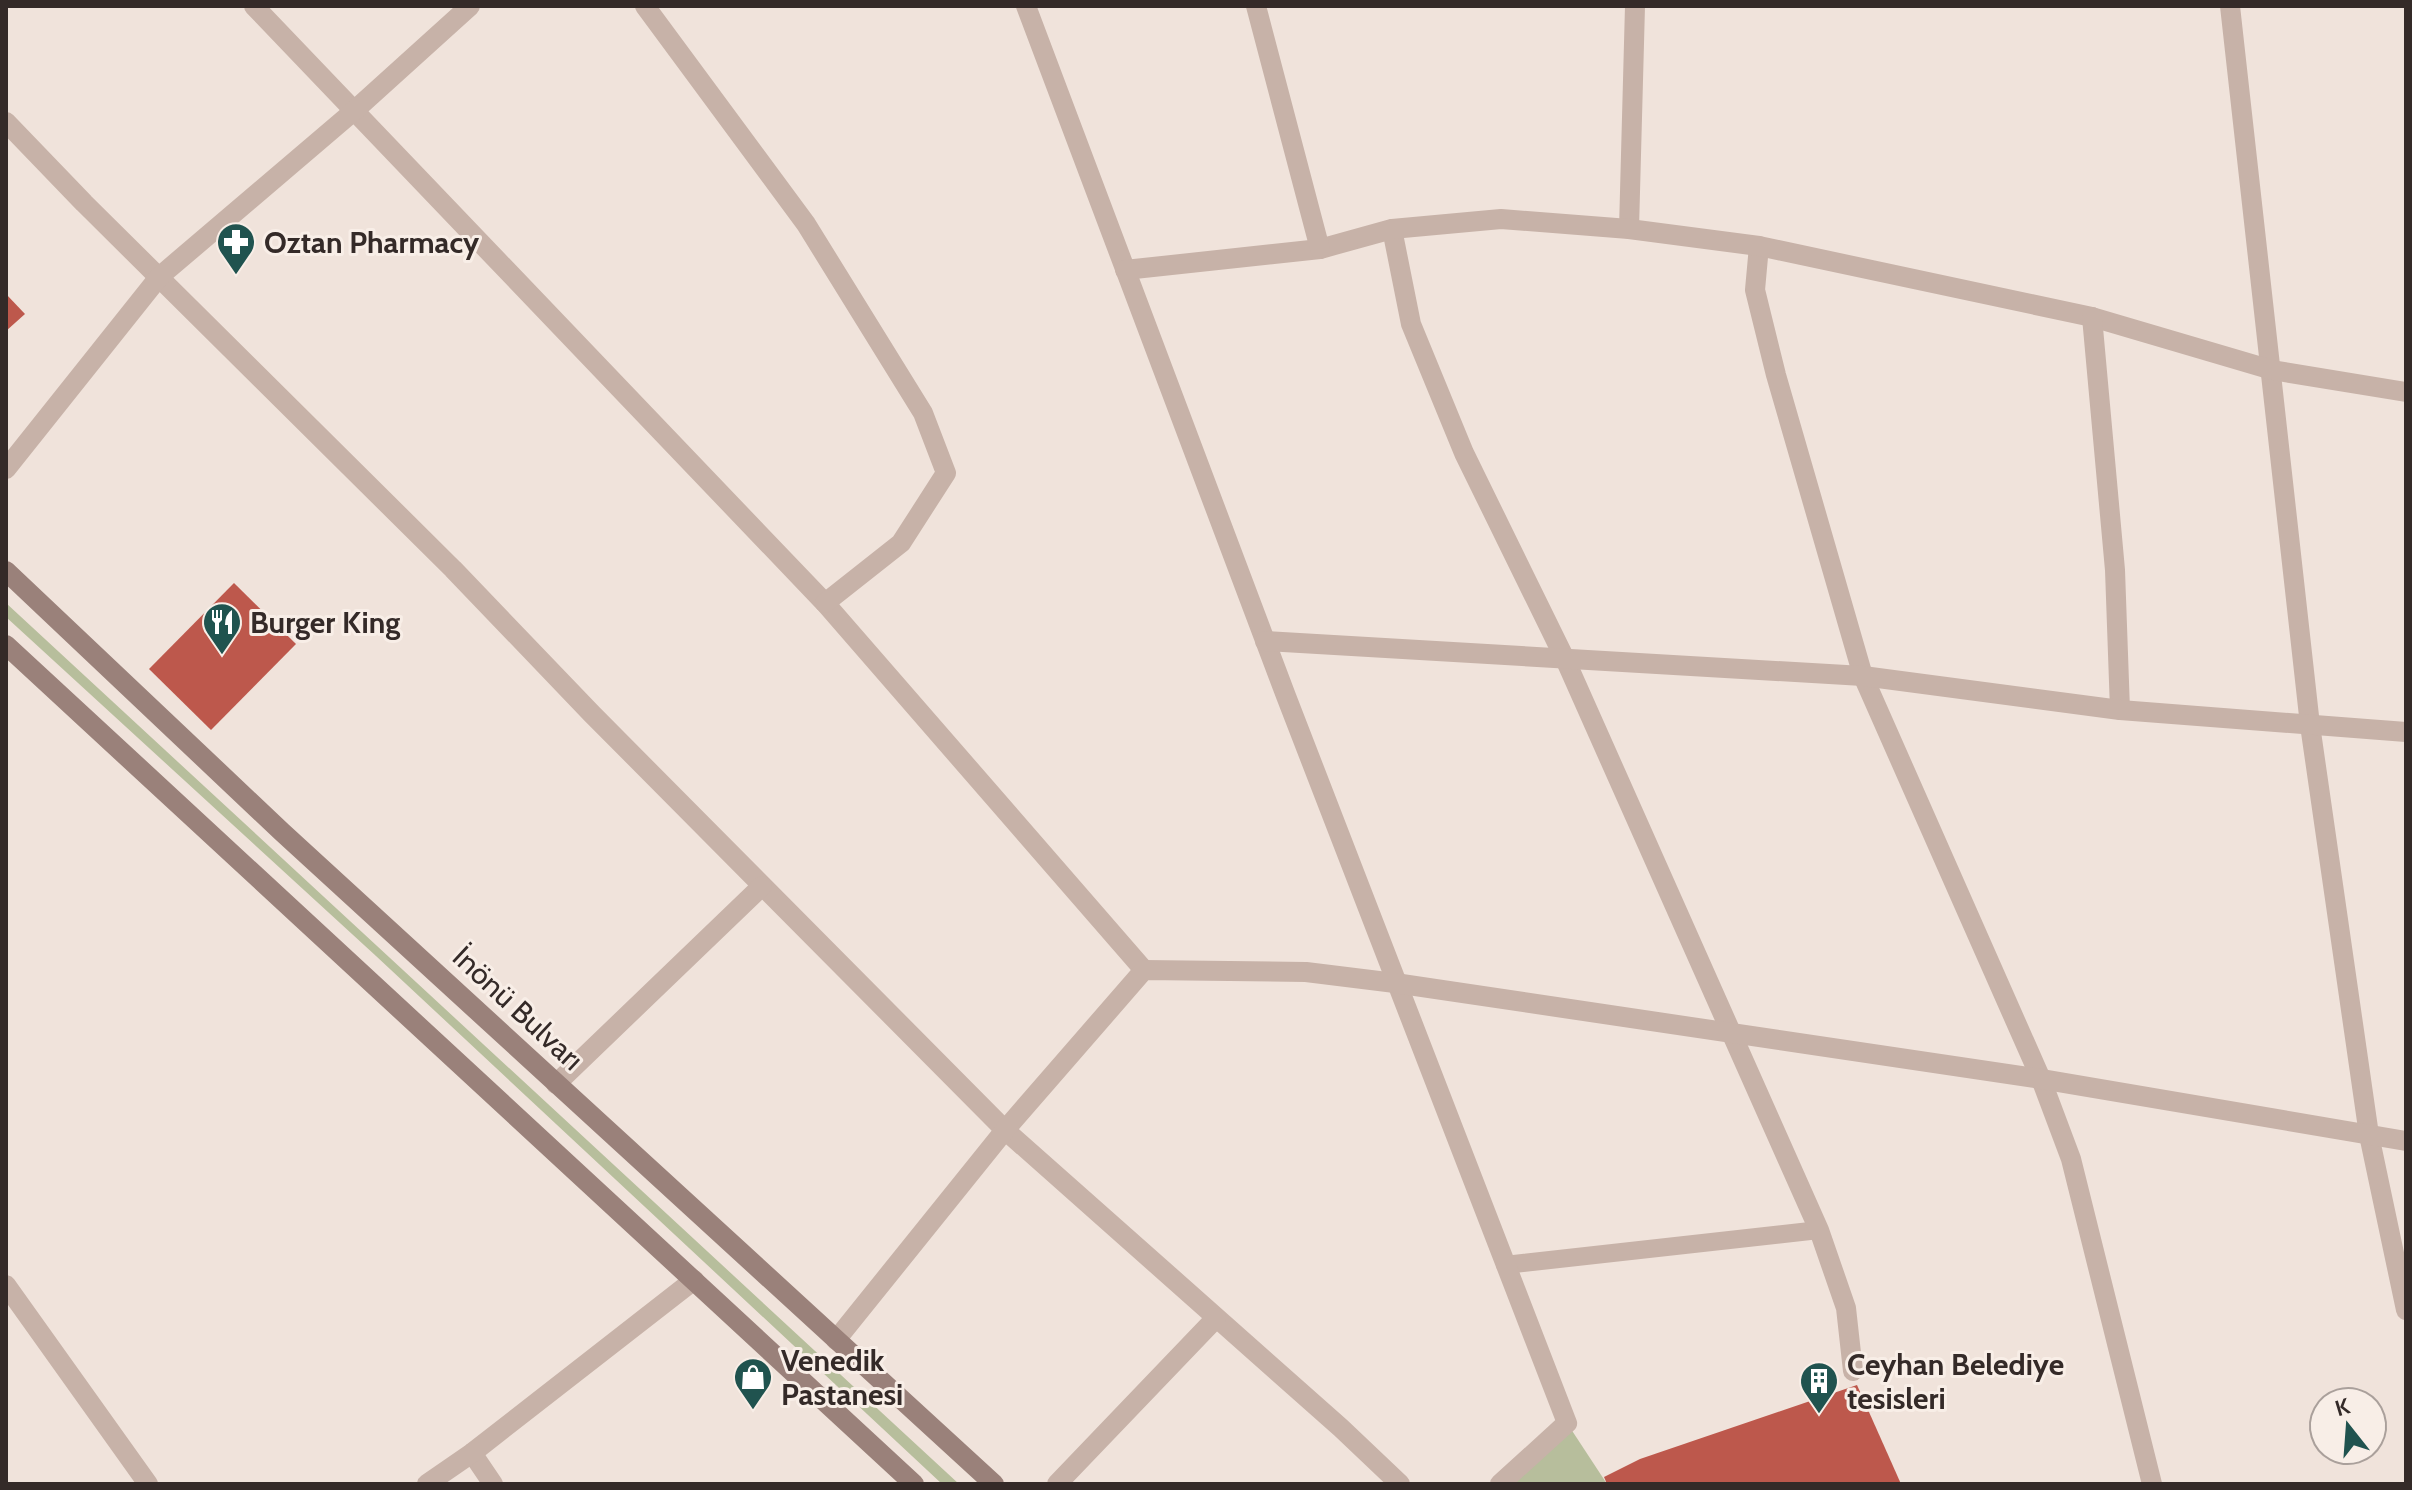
<svg xmlns="http://www.w3.org/2000/svg" width="2412" height="1490" font-family="Cabin,sans-serif">
	<style>
		.green { fill: #b7be9c }
		.building { fill: #bd584c }
		.lines { fill: none; stroke-linecap: round; stroke-linejoin: round }
		.service { stroke: #c7b2a8; stroke-width: 18 }
		.minor { stroke: #c7b2a8; stroke-width: 20 }
		.tertiary { stroke: #c7b2a8; stroke-width: 20 }
		.secondary { stroke: #9a817a; stroke-width: 20 }
		.labels { text-anchor: middle; dominant-baseline: central; stroke-width: 6; stroke-linejoin: round; paint-order: stroke }
		.poi-label { font-size: 30px; font-weight: bold; fill: #342a28; stroke: #f8eee7; text-anchor: start }
		.street-label { font-size: 30px; fill: #342a28; stroke: #f8eee7 }
	</style>
	<rect width="100%" height="100%" fill="#f0e3db"/>
	<g class="green">
		<path d="M6,603L959,1484H942L376,956L6,617Z"/>
		<path d="M1567,1423L1607,1484H1500Z"/>
	</g>
	<g class="building">
		<path d="M6,294L25,314L6,331Z"/>
		<path d="M234,583L296,644L211,730L149,669Z"/>
		<path d="M1857,1385L1901,1484H1607L1604,1477L1640,1459Z"/>
	</g>
	<g class="lines">
		<path class="service" d="M1505,1265L1819,1230"/>
		<g class="minor">
			<path d="M254,6L825,603L1144,970"/>
			<path d="M645,6L806,224L923,413L946,473L901,543L825,603"/>
			<path d="M1026,6L1286,696L1567,1423L1500,1484"/>
			<path d="M2230,6L2310,725L2369,1135L2406,1310"/>
			<path d="M6,122L84,203L453,569L592,714L1005,1130L1341,1428L1400,1484"/>
			<path d="M1392,229L1411,324L1464,453L1565,659L1819,1230L1846,1308L1853,1371"/>
			<path d="M1629,229L1635,6"/>
			<path d="M1759,246L1755,290L1776,375L1863,676L2041,1079L2071,1159L2152,1484"/>
			<path d="M1125,270L1320,249L1392,229L1501,219L1629,229L1759,246L2092,317L2272,370L2406,392"/>
			<path d="M2092,317L2115,570L2120,710"/>
			<path d="M6,469L159,277L355,110L470,6"/>
			<path d="M1265,641L1863,676L2120,710L2406,732"/>
			<path d="M556,1084L762,886"/>
			<path d="M6,1285L148,1484"/>
			<path d="M836,1340L1005,1130L1144,970L1306,972L1395,983L2041,1079L2406,1141"/>
			<path d="M472,1453L493,1484"/>
			<path d="M427,1484L472,1453L694,1280"/>
			<path d="M1057,1484L1216,1318"/>
		</g>
		<path class="tertiary" d="M1256,6L1320,249"/>
		<g class="secondary">
			<path d="M6,571L282,832L994,1484"/>
			<path d="M6,645L914,1484"/>
		</g>
	</g>
	<defs>
		<symbol id="pharmacy-pin" viewBox="-11 -11 22 30"><path d="M0 17L-7.5 6A9.5 9.5 0 1 1 7.5 6Z" fill="#20534f" stroke="#f8eee7"/><path d="M-2-6h4v4h4v4h-4v4h-4v-4h-4v-4h4Z" fill="#fff"/></symbol>
		<symbol id="restaurant-pin" viewBox="-11 -11 22 30"><path d="M0 17L-7.5 6A9.5 9.5 0 1 1 7.5 6Z" fill="#20534f" stroke="#f8eee7"/><path d="M-5-6h1v4h1v-4h1v4h1v-4h1v5L-1.5 .5V6h-2V.5L-5-1ZM5-6V6H3V1.5H1.5Q1.5-4 5-6Z" fill="#fff"/></symbol>
		<symbol id="shop-pin" viewBox="-11 -11 22 30"><path d="M0 17L-7.5 6A9.5 9.5 0 1 1 7.5 6Z" fill="#20534f" stroke="#f8eee7"/><path d="M-5-2.5h2.3a2.7 3.5 0 0 1 5.4 0H5L5.5 6h-11ZM-1.5-2.5h3a1.5 2.3 0 0 0-3 0Z" fill="#fff"/></symbol>
		<symbol id="building-pin" viewBox="-11 -11 22 30"><path d="M0 17L-7.5 6A9.5 9.5 0 1 1 7.5 6Z" fill="#20534f" stroke="#f8eee7"/><path d="M-4-6H4V6H1V3H-1V6H-4ZM-2.5-4.3h1.7v1.8h-1.7ZM.8-4.3h1.7v1.8H.8ZM-2.5-1h1.7V.8h-1.7ZM.8-1h1.7V.8H.8Z" fill="#fff"/></symbol>
	</defs>
	<g fill-rule="evenodd">
		<use href="#pharmacy-pin" x="214" y="220" width="44" height="60"/>
		<use href="#restaurant-pin" x="200" y="600" width="44" height="60"/>
		<use href="#shop-pin" x="731" y="1355" width="44" height="60"/>
		<use href="#building-pin" x="1797" y="1359" width="44" height="60"/>
	</g>
	<g class="labels">
		<g class="poi-label">
			<text x="264" y="242">Oztan Pharmacy</text>
			<text x="250" y="622">Burger King</text>
			<text x="781" y="1360">Venedik<tspan x="781" dy="34">Pastanesi</tspan></text>
			<text x="1847" y="1364">Ceyhan Belediye<tspan x="1847" dy="34">tesisleri</tspan></text>
		</g>
		<g class="street-label">
			<text transform="translate(518 1008) rotate(43)">İnönü Bulvarı</text>
		</g>
	</g>
	<rect width="2412" height="1490" fill="none" stroke="#342a28" stroke-width="16"/>
	<g transform="translate(2348 1426) rotate(343)"><circle r="38" fill="#f8eee7" stroke="#aaa09b" stroke-width="2"/>
	<path d="M0-6L14 30L0 20L-14 30Z" fill="#20534f"/>
	<text y="-12" font-size="22" font-weight="bold" text-anchor="middle" fill="#342a28">K</text>
	</g>
</svg>
